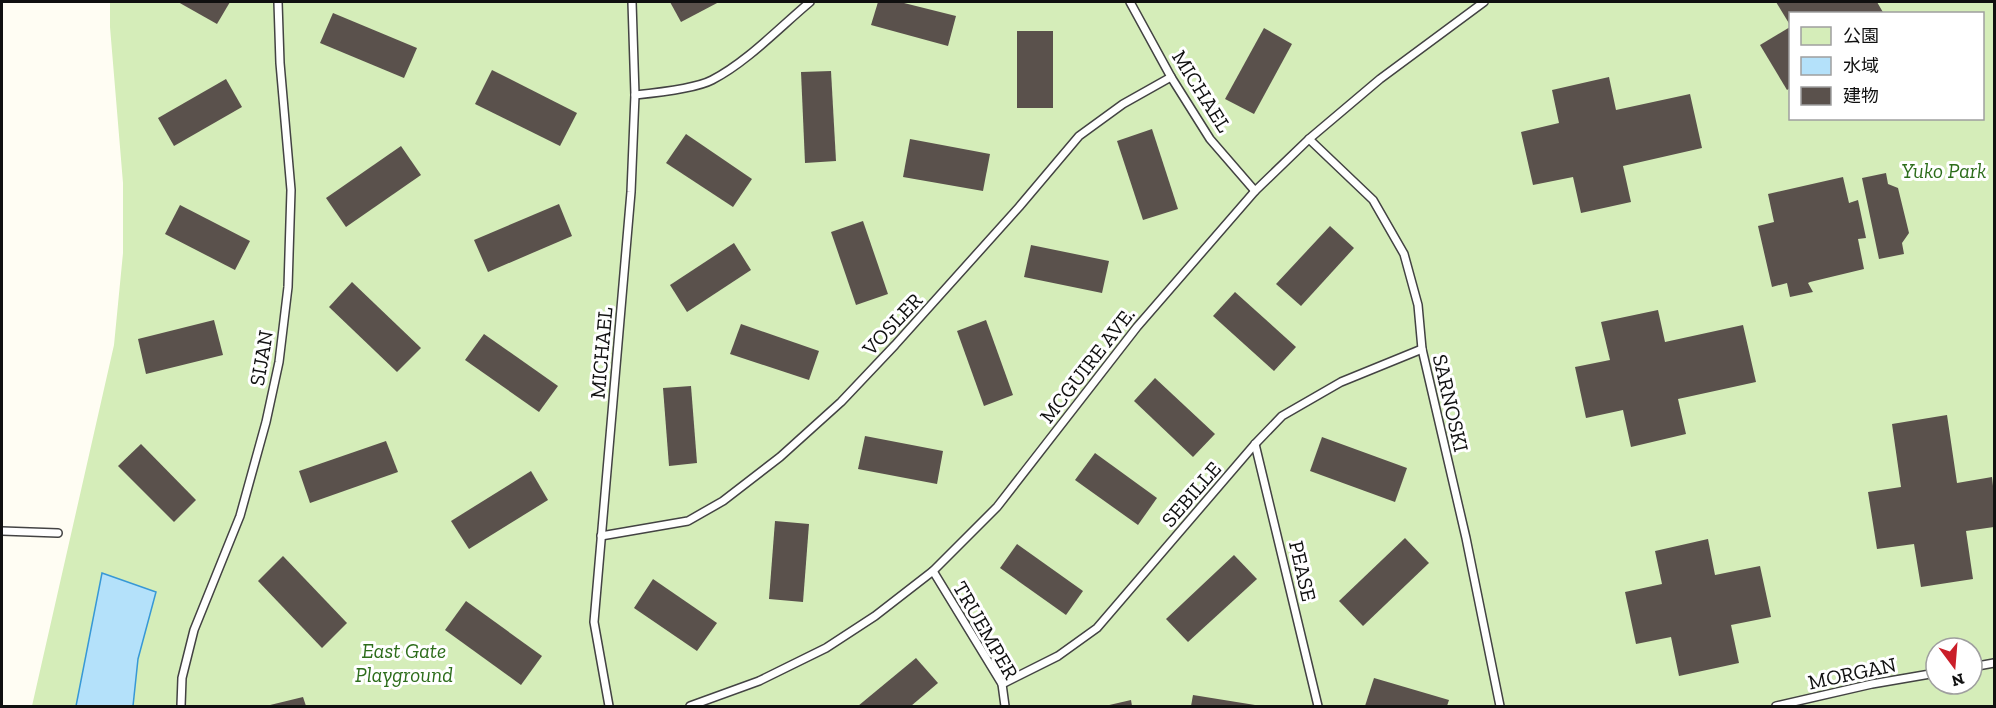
<svg xmlns="http://www.w3.org/2000/svg" width="1996" height="708" font-family="'Zilla Slab','Noto Sans JP',serif">
	<style>
		.green { fill: #d5edb9; fill-rule: evenodd }
		.water { fill: #b4e1fa; stroke: #3798d6; stroke-width: 1.5 }
		.building { fill: #5a514c }
		.lines { fill: none; stroke-linecap: round; stroke-linejoin: round }
		.lane-casing { stroke: #434343; stroke-width: 10 }
		.lane { stroke: #fff; stroke-width: 7 }
		.labels { text-anchor: middle; dominant-baseline: central; stroke-width: 6; stroke-linejoin: round; paint-order: stroke }
		.street-label { font-size: 21px; fill: #101010; stroke: #fff }
		.park-label { font-size: 21px; font-style: italic; fill: #2d6d1b; stroke: #fff }
	</style>
	<rect width="100%" height="100%" fill="#fffdf3"/>
	<path class="green" d="M110,2H1994V706H32L114,345L123,253V183L110,27ZM1790,14H1982V118H1790ZM1936,648H1972V684H1936Z"/>
	<path class="water" d="M102,573L156,592L138,659L133,706H76Z"/>
	<g class="building">
		<path d="M178,2H230L217,24Z"/>
		<path d="M670,2H719L681,22Z"/>
		<path d="M878,2H900L956,16L948,46L871,25Z"/>
		<path d="M1776,2H1877L1884,14H1790V25Z"/>
		<path d="M333,13L417,48L404,78L320,43Z"/>
		<path d="M1790,27V88L1787,90L1760,45Z"/>
		<path d="M1264,28L1292,44L1254,114L1225,99Z"/>
		<rect x="1017" y="31" width="36" height="77"/>
		<path d="M492,70L577,113L560,146L475,104Z"/>
		<path d="M831,71L836,161L805,163L801,72Z"/>
		<path d="M1609,77L1616,110L1690,94L1702,148L1623,166L1631,202L1581,213L1573,177L1533,185L1521,132L1559,123L1552,90Z"/>
		<path d="M226,79L242,107L174,146L158,118Z"/>
		<path d="M1152,129L1178,209L1143,220L1117,141Z"/>
		<path d="M686,134L752,179L733,207L666,163Z"/>
		<path d="M910,139L990,154L983,191L903,177Z"/>
		<path d="M401,146L421,175L346,227L326,198Z"/>
		<path d="M1886,173L1888,184L1898,188L1909,233L1902,243L1904,254L1879,259L1862,178Z"/>
		<path d="M1843,177L1849,203L1858,200L1866,238L1858,239L1864,269L1810,282L1808,283L1813,292L1790,297L1787,283L1772,287L1758,226L1774,222L1768,194Z"/>
		<path d="M559,204L572,236L488,272L474,240Z"/>
		<path d="M180,205L250,241L235,270L165,234Z"/>
		<path d="M863,221L888,294L856,305L831,232Z"/>
		<path d="M1330,226L1354,248L1301,306L1276,284Z"/>
		<path d="M734,243L751,270L687,312L670,285Z"/>
		<path d="M1031,245L1109,261L1102,293L1024,277Z"/>
		<path d="M352,282L421,348L397,372L329,307Z"/>
		<path d="M1235,292L1296,347L1274,371L1213,316Z"/>
		<path d="M1658,310L1665,342L1743,325L1756,382L1678,399L1686,434L1631,447L1623,410L1586,418L1575,367L1610,360L1601,322Z"/>
		<path d="M214,320L223,355L146,374L138,339Z"/>
		<path d="M986,320L1013,395L984,406L957,331Z"/>
		<path d="M741,324L819,351L809,380L730,354Z"/>
		<path d="M484,334L558,386L539,412L465,360Z"/>
		<path d="M1155,378L1215,434L1193,457L1134,401Z"/>
		<path d="M691,386L697,463L669,466L663,388Z"/>
		<path d="M1947,415L1957,483L1992,477L1994,495V527L1966,531L1973,579L1921,587L1914,544L1877,549L1868,492L1901,487L1892,424Z"/>
		<path d="M865,436L943,451L937,484L858,469Z"/>
		<path d="M1322,437L1407,468L1395,502L1310,471Z"/>
		<path d="M386,441L398,472L310,503L299,471Z"/>
		<path d="M141,444L196,500L174,522L118,466Z"/>
		<path d="M1095,453L1157,498L1138,525L1075,480Z"/>
		<path d="M531,471L548,500L469,549L451,521Z"/>
		<path d="M775,521L809,524L803,602L769,599Z"/>
		<path d="M1405,538L1429,563L1363,626L1339,601Z"/>
		<path d="M1708,539L1715,575L1760,566L1771,617L1731,625L1739,663L1679,676L1671,637L1636,644L1625,592L1662,584L1655,551Z"/>
		<path d="M1017,544L1083,591L1066,615L1000,568Z"/>
		<path d="M1234,555L1257,579L1188,642L1166,619Z"/>
		<path d="M283,556L347,623L322,648L258,581Z"/>
		<path d="M653,579L717,623L697,651L634,608Z"/>
		<path d="M466,601L542,656L521,685L445,630Z"/>
		<path d="M916,658L938,683L911,706H858Z"/>
		<path d="M1374,678L1449,700L1447,706H1365Z"/>
		<path d="M1193,695L1255,705V706H1191Z"/>
		<path d="M303,697L306,706H266Z"/>
		<path d="M1131,700L1132,706H1105Z"/>
	</g>
	<g class="lines">
		<defs>
			<g id="lane">
				<path d="M1130,2L1171,77L1210,139L1255,191"/>
				<path d="M635,95C655,93 695,89 712,80C747,62 780,27 810,2"/>
				<path d="M1309,139L1373,200L1404,254L1418,305L1422,349L1466,538L1500,706"/>
				<path d="M1255,444L1318,706"/>
				<path d="M2,531L58,533"/>
				<path d="M601,536L688,521L723,501L780,457L841,402L895,345L1019,207L1079,136L1123,104L1171,77"/>
				<path d="M933,571L1002,684L1005,706"/>
				<path d="M1972,667L1994,663"/>
				<path d="M1002,684L1058,656L1097,628L1255,444L1282,416L1341,382L1422,349"/>
				<path d="M181,706L182,678L194,630L240,516L266,422L279,362L288,287L291,190L280,63L278,2"/>
				<path d="M609,706L594,622L631,192L635,95L632,2"/>
				<path d="M690,706L759,681L826,648L875,616L933,571L997,507L1137,327L1255,191L1309,139L1380,79L1484,2"/>
				<path d="M1776,706L1872,684L1936,673"/>
			</g>
		</defs>
		<use href="#lane" class="lane-casing"/>
		<use href="#lane" class="lane"/>
	</g>
	<g class="labels">
		<g class="street-label">
			<text transform="translate(1202 91) rotate(58)">MICHAEL</text>
			<text transform="translate(892 324) rotate(-47)">VOSLER</text>
			<text transform="translate(601 353) rotate(-85)">MICHAEL</text>
			<text transform="translate(261 358) rotate(-80)">SIJAN</text>
			<text transform="translate(1087 365) rotate(-52)">MCGUIRE AVE.</text>
			<text transform="translate(1451 403) rotate(77)">SARNOSKI</text>
			<text transform="translate(1191 494) rotate(-49)">SEBILLE</text>
			<text transform="translate(1303 571) rotate(77)">PEASE</text>
			<text transform="translate(986 630) rotate(60)">TRUEMPER</text>
			<text transform="translate(1852 673) rotate(-12)">MORGAN</text>
		</g>
		<g class="park-label">
			<text x="1944" y="170">Yuko Park</text>
			<text x="404" y="650">East Gate<tspan x="404" dy="24">Playground</tspan></text>
		</g>
	</g>
	<rect width="1996" height="708" fill="none" stroke="#101010" stroke-width="6"/>
	<rect x="1789" y="12" width="195" height="108" fill="#ffffff" stroke="#9f9f9f" stroke-width="1.5"/>
	<rect x="1801" y="27" width="30" height="18" fill="#d5edb9" stroke="#9f9f9f" stroke-width="1.5"/>
	<text x="1843" y="42" font-size="18" fill="#101010">公園</text>
	<rect x="1801" y="57" width="30" height="18" fill="#b4e1fa" stroke="#9f9f9f" stroke-width="1.5"/>
	<text x="1843" y="72" font-size="18" fill="#101010">水域</text>
	<rect x="1801" y="87" width="30" height="18" fill="#5a514c" stroke="#9f9f9f" stroke-width="1.5"/>
	<text x="1843" y="102" font-size="18" fill="#101010">建物</text>
	<g transform="translate(1954 666) rotate(164)"><circle r="28" fill="#ffffff" stroke="#9f9f9f" stroke-width="1.5"/>
	<path d="M0-4.5L10 22L0 15L-10 22Z" fill="#ca1e29"/>
	<text y="-9" font-size="16" font-weight="bold" text-anchor="middle" fill="#101010">N</text>
	</g>
</svg>
